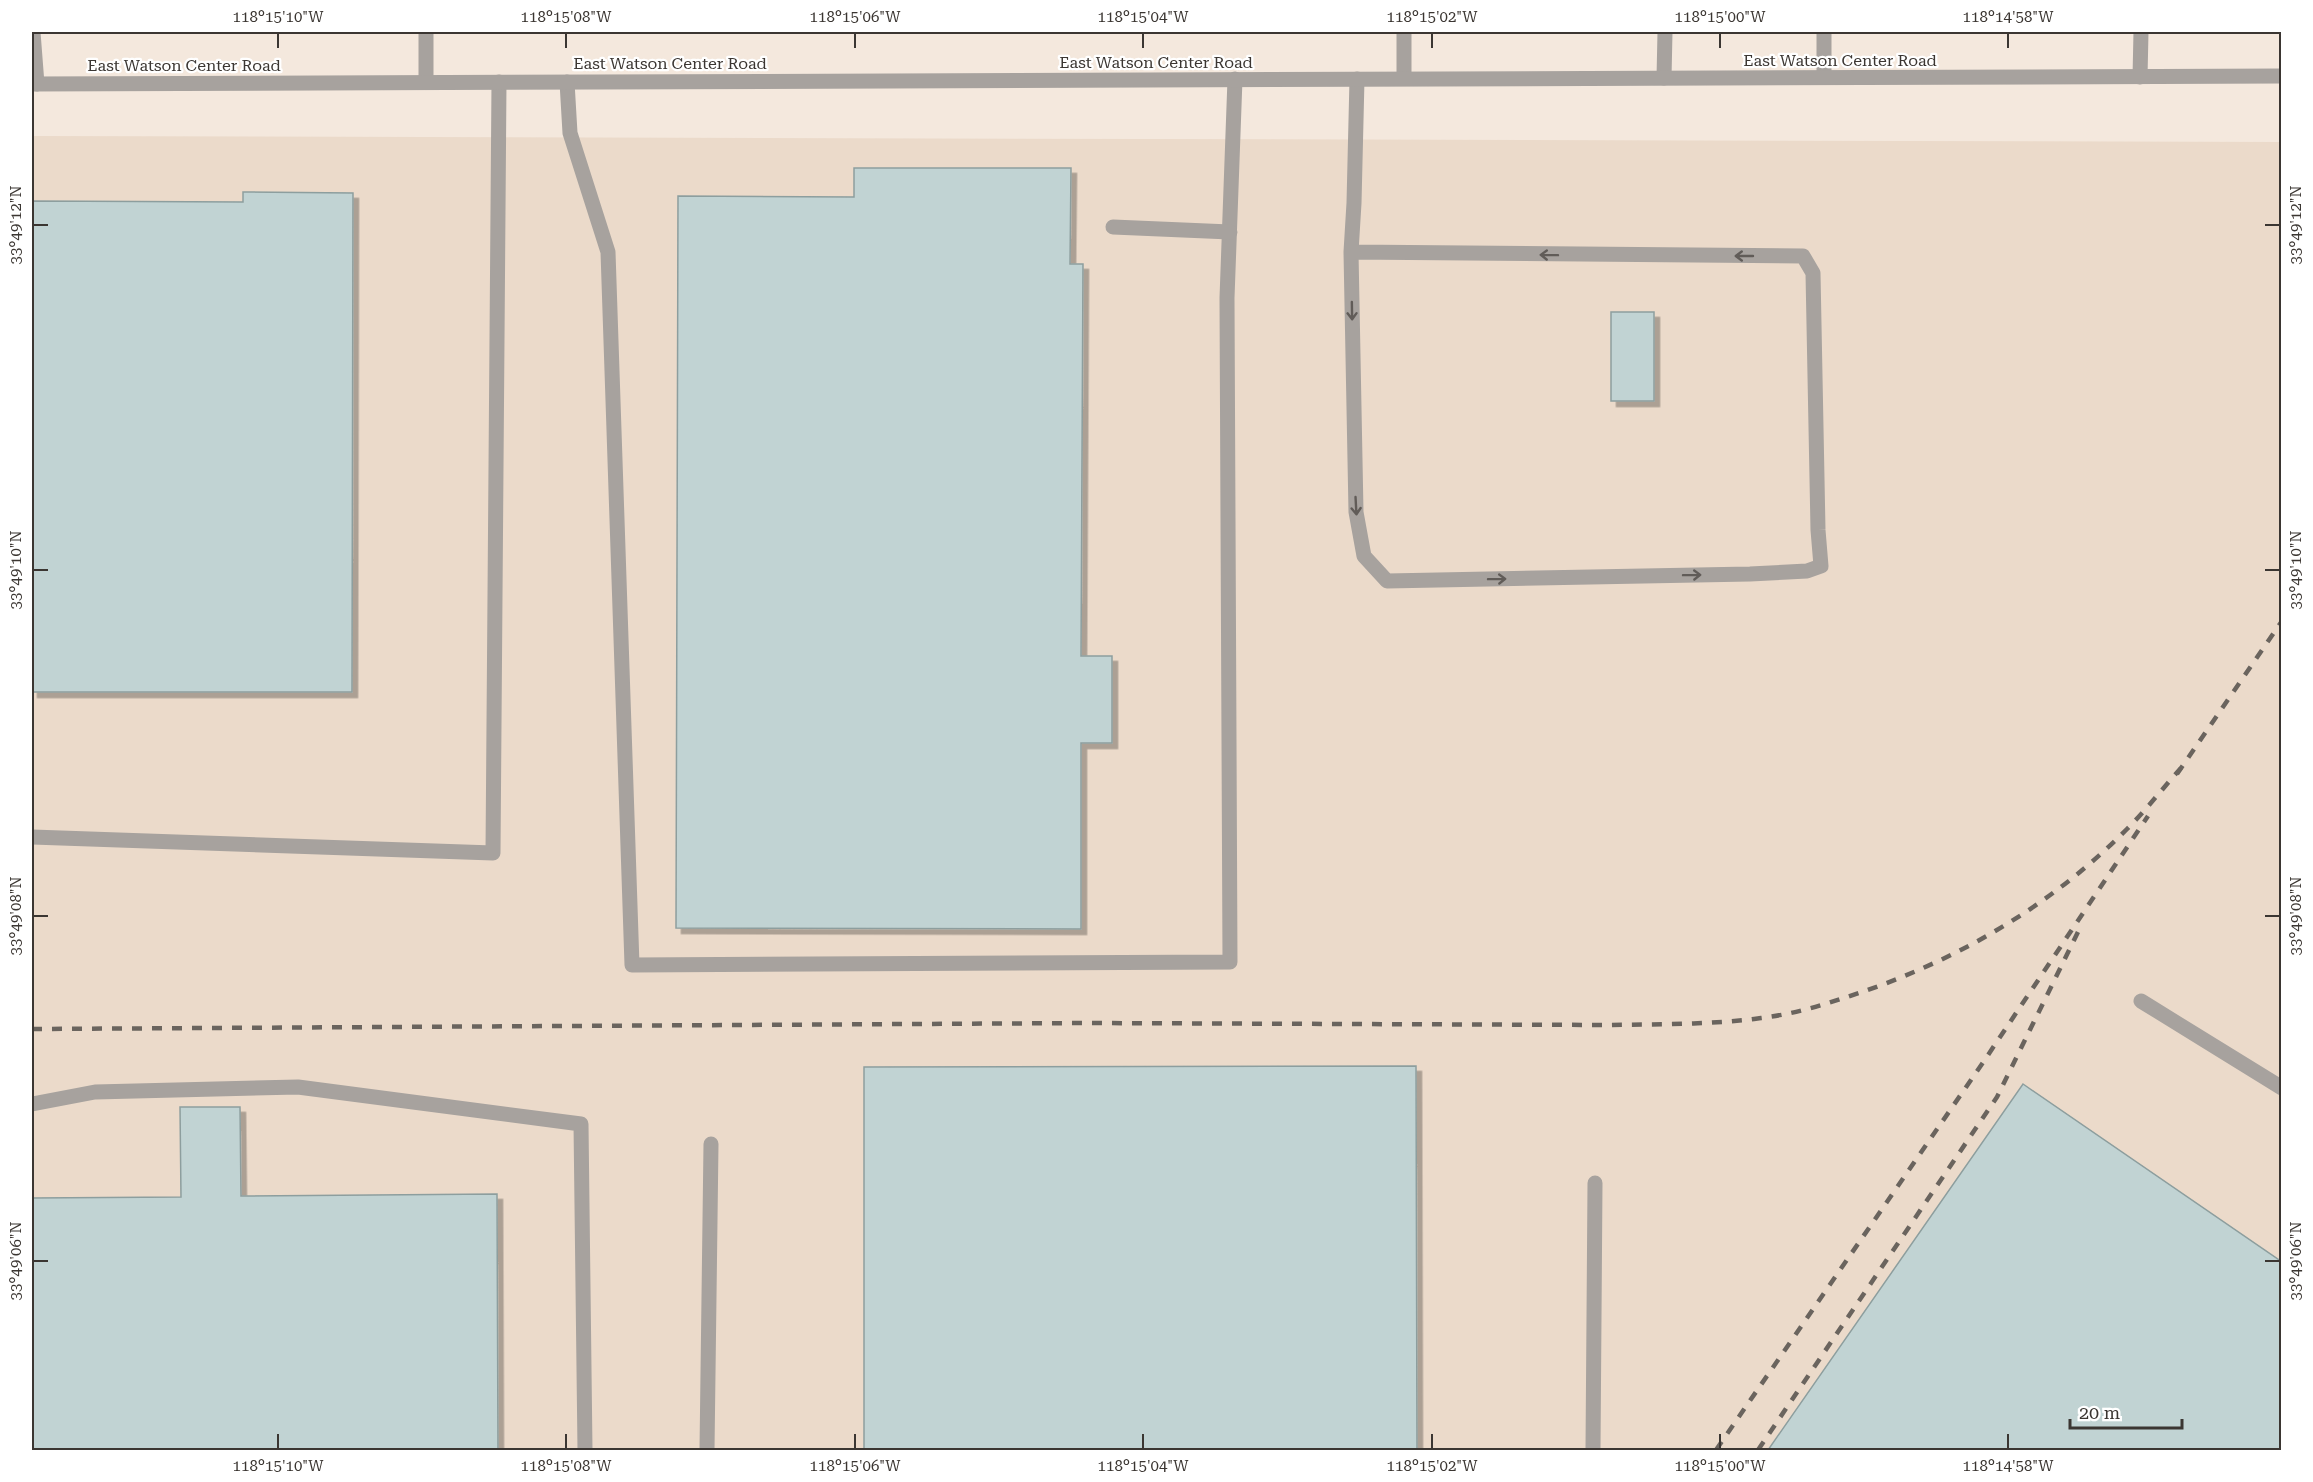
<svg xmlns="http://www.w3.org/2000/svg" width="2313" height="1482" font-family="'Roboto Serif',serif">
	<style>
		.built { fill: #ebdaca }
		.building { fill: #c1d3d3; stroke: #8d9e9e; stroke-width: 1.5; filter: url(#shadow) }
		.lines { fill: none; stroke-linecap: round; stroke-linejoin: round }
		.service { stroke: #a7a29e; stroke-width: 15 }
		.tertiary { stroke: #a7a29e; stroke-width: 15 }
		.rail { stroke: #6a645e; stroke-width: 4.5; stroke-dasharray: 10 10; stroke-linecap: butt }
		.oneway { stroke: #615c58 }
		.ticks { fill: none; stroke: #3b3632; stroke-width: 2 }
		.labels { text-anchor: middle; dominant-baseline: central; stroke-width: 4.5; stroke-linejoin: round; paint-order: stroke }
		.street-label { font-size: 16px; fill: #3b3632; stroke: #fff }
		.neatline { fill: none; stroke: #3b3632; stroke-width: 2 }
		.ticks-label { font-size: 15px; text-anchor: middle; fill: #3b3632 }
	</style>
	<defs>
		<filter id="shadow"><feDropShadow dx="5.5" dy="5.5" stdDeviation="0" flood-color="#0004"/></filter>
	</defs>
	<rect width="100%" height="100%" fill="#f4e8dd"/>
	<path class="built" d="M32,136L2281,142V1450H32Z"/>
	<g class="building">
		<path d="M854,168H1071L1070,264H1083L1081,656H1112V743H1081V929L676,928L678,196L854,197Z"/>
		<path d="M243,192L353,193L352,692H32V201L243,202Z"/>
		<rect x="1611" y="312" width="43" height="89"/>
		<path d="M1416,1066L1417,1450H864V1067Z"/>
		<path d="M2023,1084L2282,1262V1450H1768Z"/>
		<path d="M180,1107H240L241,1196L497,1194L498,1450H32V1198L181,1197Z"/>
	</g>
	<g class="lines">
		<g class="service">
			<path d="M33,32L37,84"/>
			<path d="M426,32V82"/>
			<path d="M1824,32V77"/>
			<path d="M2140,77L2141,32"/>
			<path d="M1664,78L1665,32"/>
			<path d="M567,82L570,133L608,252L632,965L1230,962L1227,298L1235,79"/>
			<path d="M1113,227L1230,232"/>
			<path d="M1351,252L1803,256L1813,273L1818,530L1821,566L1807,571L1750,574L1387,581L1364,556L1356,512L1351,252L1354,203L1357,79"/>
			<path d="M32,837L493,853L499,82"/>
			<path d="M2141,1001L2282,1088"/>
			<path d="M32,1104L95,1092L298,1087L581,1124L585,1450"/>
			<path d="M707,1450L711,1144"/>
			<path d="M1593,1450L1595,1183"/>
		</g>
		<g class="tertiary">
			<path d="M1404,32V78"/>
			<path d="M32,84L2282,76"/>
		</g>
		<g class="rail">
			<path d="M2177,774L2282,621"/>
			<path d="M32,1029L1088,1023L1607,1025C1658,1024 1710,1025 1761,1018C1796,1014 1829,1003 1862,992C1961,958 2053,904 2127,829C2146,810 2163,788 2181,768"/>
			<path d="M1716,1450L1984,1061L2148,816"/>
			<path d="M1758,1450L1997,1097L2079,930"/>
		</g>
	</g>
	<defs><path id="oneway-shaft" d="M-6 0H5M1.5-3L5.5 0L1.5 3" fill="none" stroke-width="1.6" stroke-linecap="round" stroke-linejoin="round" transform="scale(1.5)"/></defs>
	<g class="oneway">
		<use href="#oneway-shaft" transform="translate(1549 255) rotate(-179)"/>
		<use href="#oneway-shaft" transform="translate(1744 256) rotate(-180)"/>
		<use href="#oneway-shaft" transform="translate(1352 311) rotate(89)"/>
		<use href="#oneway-shaft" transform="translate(1356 506) rotate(87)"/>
		<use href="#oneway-shaft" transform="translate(1692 575) rotate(-1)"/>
		<use href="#oneway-shaft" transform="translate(1497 579) rotate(-1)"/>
	</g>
	<path class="ticks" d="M278,33V48M566,33V48M855,33V48M1143,33V48M1432,33V48M1720,33V48M2008,33V48M33,225H48M2265,225H2280M33,570H48M2265,570H2280M33,916H48M2265,916H2280M33,1261H48M2265,1261H2280M278,1434V1449M566,1434V1449M855,1434V1449M1143,1434V1449M1432,1434V1449M1720,1434V1449M2008,1434V1449"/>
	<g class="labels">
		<g class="street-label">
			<text x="1840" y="60">East Watson Center Road</text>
			<text x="1156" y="62">East Watson Center Road</text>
			<text x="670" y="63">East Watson Center Road</text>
			<text x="184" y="65">East Watson Center Road</text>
		</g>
	</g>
	<rect width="2313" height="1482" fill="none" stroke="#ffffff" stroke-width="66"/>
	<path d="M2070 1419v9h112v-9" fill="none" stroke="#3b3632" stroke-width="3"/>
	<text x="2079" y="1419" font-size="18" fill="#3b3632" stroke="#ffffff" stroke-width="4.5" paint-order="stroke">20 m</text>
	<rect x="33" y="33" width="2247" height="1416" class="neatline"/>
	<g class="ticks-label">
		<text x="278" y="22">118°15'10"W</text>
		<text x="566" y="22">118°15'08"W</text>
		<text x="855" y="22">118°15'06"W</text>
		<text x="1143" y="22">118°15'04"W</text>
		<text x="1432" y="22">118°15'02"W</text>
		<text x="1720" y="22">118°15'00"W</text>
		<text x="2008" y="22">118°14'58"W</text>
		<text transform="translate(16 225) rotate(-90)" y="5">33°49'12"N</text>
		<text transform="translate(2296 225) rotate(-90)" y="5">33°49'12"N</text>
		<text transform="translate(16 570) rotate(-90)" y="5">33°49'10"N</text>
		<text transform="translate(2296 570) rotate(-90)" y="5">33°49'10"N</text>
		<text transform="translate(16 916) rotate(-90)" y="5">33°49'08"N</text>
		<text transform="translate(2296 916) rotate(-90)" y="5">33°49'08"N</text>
		<text transform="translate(16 1261) rotate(-90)" y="5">33°49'06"N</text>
		<text transform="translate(2296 1261) rotate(-90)" y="5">33°49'06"N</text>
		<text x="278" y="1471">118°15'10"W</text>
		<text x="566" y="1471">118°15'08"W</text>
		<text x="855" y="1471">118°15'06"W</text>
		<text x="1143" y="1471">118°15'04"W</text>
		<text x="1432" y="1471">118°15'02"W</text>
		<text x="1720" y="1471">118°15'00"W</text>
		<text x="2008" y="1471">118°14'58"W</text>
	</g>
</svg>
